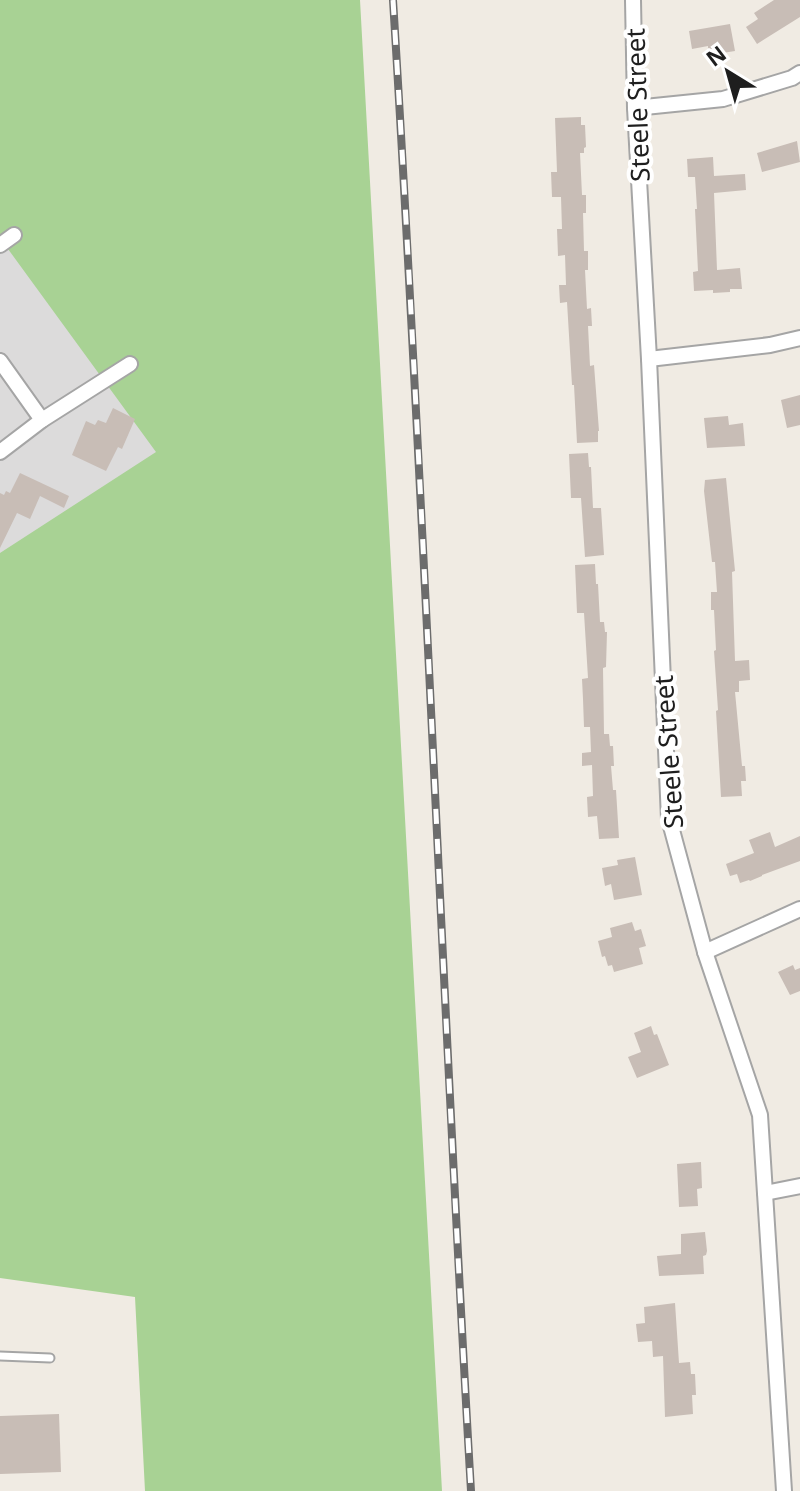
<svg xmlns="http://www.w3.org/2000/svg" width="800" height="1491" font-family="'Noto Sans',sans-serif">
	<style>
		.residential { fill: #dcdbdb }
		.forest { fill: #a8d294 }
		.building { fill: #c8bdb6 }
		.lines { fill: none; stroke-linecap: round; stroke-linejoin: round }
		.service-casing { stroke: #a5a5a5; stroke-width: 11 }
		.minor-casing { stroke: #a5a5a5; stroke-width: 18 }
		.service { stroke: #fff; stroke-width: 7 }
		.minor { stroke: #fff; stroke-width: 14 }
		.rail-casing { stroke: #6c6c6c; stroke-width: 8 }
		.rail { stroke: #fff; stroke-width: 5; stroke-dasharray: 15; stroke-linecap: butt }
		.labels { text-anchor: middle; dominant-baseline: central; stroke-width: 8; stroke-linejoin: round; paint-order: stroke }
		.street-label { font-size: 26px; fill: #1e1e1e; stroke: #fff }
	</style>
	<rect width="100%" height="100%" fill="#f0ebe3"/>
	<path class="residential" d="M0,198L195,432L0,571Z"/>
	<path class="forest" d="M0,0H360L442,1491H145L135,1297L0,1278V553L156,452L0,238Z"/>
	<g class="building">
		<path d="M774,0H800V17L757,44L746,27L758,19L754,13Z"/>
		<path d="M730,24L735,51L716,54L715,48L708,50V46L692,49L689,31Z"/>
		<path d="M581,117V125H585L586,147L584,148V153H580L582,195H586V213H583L584,251H588V270H585L587,309L591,308L592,326H588L590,366L594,365L599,431H598V442L577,443L574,385H572L567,302L560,303L559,285H566L565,255L558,256L557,229H562L561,197H552L551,172H557L555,118Z"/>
		<path d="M797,141L800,162L762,172L757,153Z"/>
		<path d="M713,157L714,176L745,174L746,190L714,193L717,270L740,268L742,289H730V292L713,293V290L694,291L693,272L698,271L695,209H697L695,177H688L687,159Z"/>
		<path d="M800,395V425L787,428L781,400Z"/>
		<path d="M113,408L135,419L122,449L118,447L106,471L72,455L86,421L95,425L98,420L106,423Z"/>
		<path d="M728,416L729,425L743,423L745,446L707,448L704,418Z"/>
		<path d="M588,453L589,467H591L593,508H601L604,555L585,557L581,498H571L569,454Z"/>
		<path d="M20,473L69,496L64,508L40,496L30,519L17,513L0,548V493L4,495L6,491L10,493Z"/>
		<path d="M726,478L735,571L732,572L735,661L749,660L750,680L739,681V692H735L742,766H745L746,781H741L742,796L721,797L716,711L718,710L714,651L716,650L714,610H711V592H717L715,562H712L704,491L705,480Z"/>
		<path d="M595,564L596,584H598L600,622H604L605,632H607L606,667L603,668L604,734H609L610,746H613L614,766H611L613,790H616L619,838L599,839L597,816L588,817L587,797L593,796L592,765L582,766V753L591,752L590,727H584L583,699L582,679L588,678L584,613H577L575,565Z"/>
		<path d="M770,832L775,847L800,836V861L762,875V876L750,881L749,880L740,883L737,874L730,876L726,864L754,853L749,840Z"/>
		<path d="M635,857L642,895L614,900L611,884L605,886L602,868L618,865L617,860Z"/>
		<path d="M632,922L635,931L641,929L646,946L639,948L643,964L614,972L612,965L608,966L605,956L602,957L598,941L612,937L610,928Z"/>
		<path d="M793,965L795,970L800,968V991L790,995L778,972Z"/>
		<path d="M651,1026L654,1035L657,1034L669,1065L637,1078L628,1057L641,1052L634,1033Z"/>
		<path d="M701,1162L702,1188L697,1189L698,1206L679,1207L677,1164Z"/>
		<path d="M705,1232L707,1251L706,1255L703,1256L704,1274L659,1276L657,1256L681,1254V1234Z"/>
		<path d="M675,1303L679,1363L690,1362L691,1374H695L696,1395H692L693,1414L665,1417L663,1356L653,1357L652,1341L638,1342L636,1324L645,1323L644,1307Z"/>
		<path d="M59,1414L61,1472L0,1474V1416Z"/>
	</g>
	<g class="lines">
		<defs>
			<path id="service" d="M0,1356L50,1358"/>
			<g id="minor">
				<path d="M633,0L635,108L649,359L669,819L705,952L760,1115L784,1491"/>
				<path d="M635,108L723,99L792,78L800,73"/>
				<path d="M0,245L14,235"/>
				<path d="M649,359L770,345L800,338"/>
				<path d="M0,361L42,420"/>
				<path d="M0,452L42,420L130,364"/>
				<path d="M705,952L800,909"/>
				<path d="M765,1193L800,1186"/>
			</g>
		</defs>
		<use href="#service" class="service-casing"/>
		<use href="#minor" class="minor-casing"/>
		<use href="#service" class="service"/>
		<use href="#minor" class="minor"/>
		<defs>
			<path id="rail" d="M393,0C424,497 442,994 471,1491"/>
		</defs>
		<use href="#rail" class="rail-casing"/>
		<use href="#rail" class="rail"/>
	</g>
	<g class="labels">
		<g class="street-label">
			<text transform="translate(637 105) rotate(-92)">Steele Street</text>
			<text transform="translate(668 752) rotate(-94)">Steele Street</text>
		</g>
	</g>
	<g transform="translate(728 72) rotate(323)" stroke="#ffffff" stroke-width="6" paint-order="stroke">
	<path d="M0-6L14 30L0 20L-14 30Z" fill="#1e1e1e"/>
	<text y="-12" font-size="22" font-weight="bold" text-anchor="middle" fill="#1e1e1e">N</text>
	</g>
</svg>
